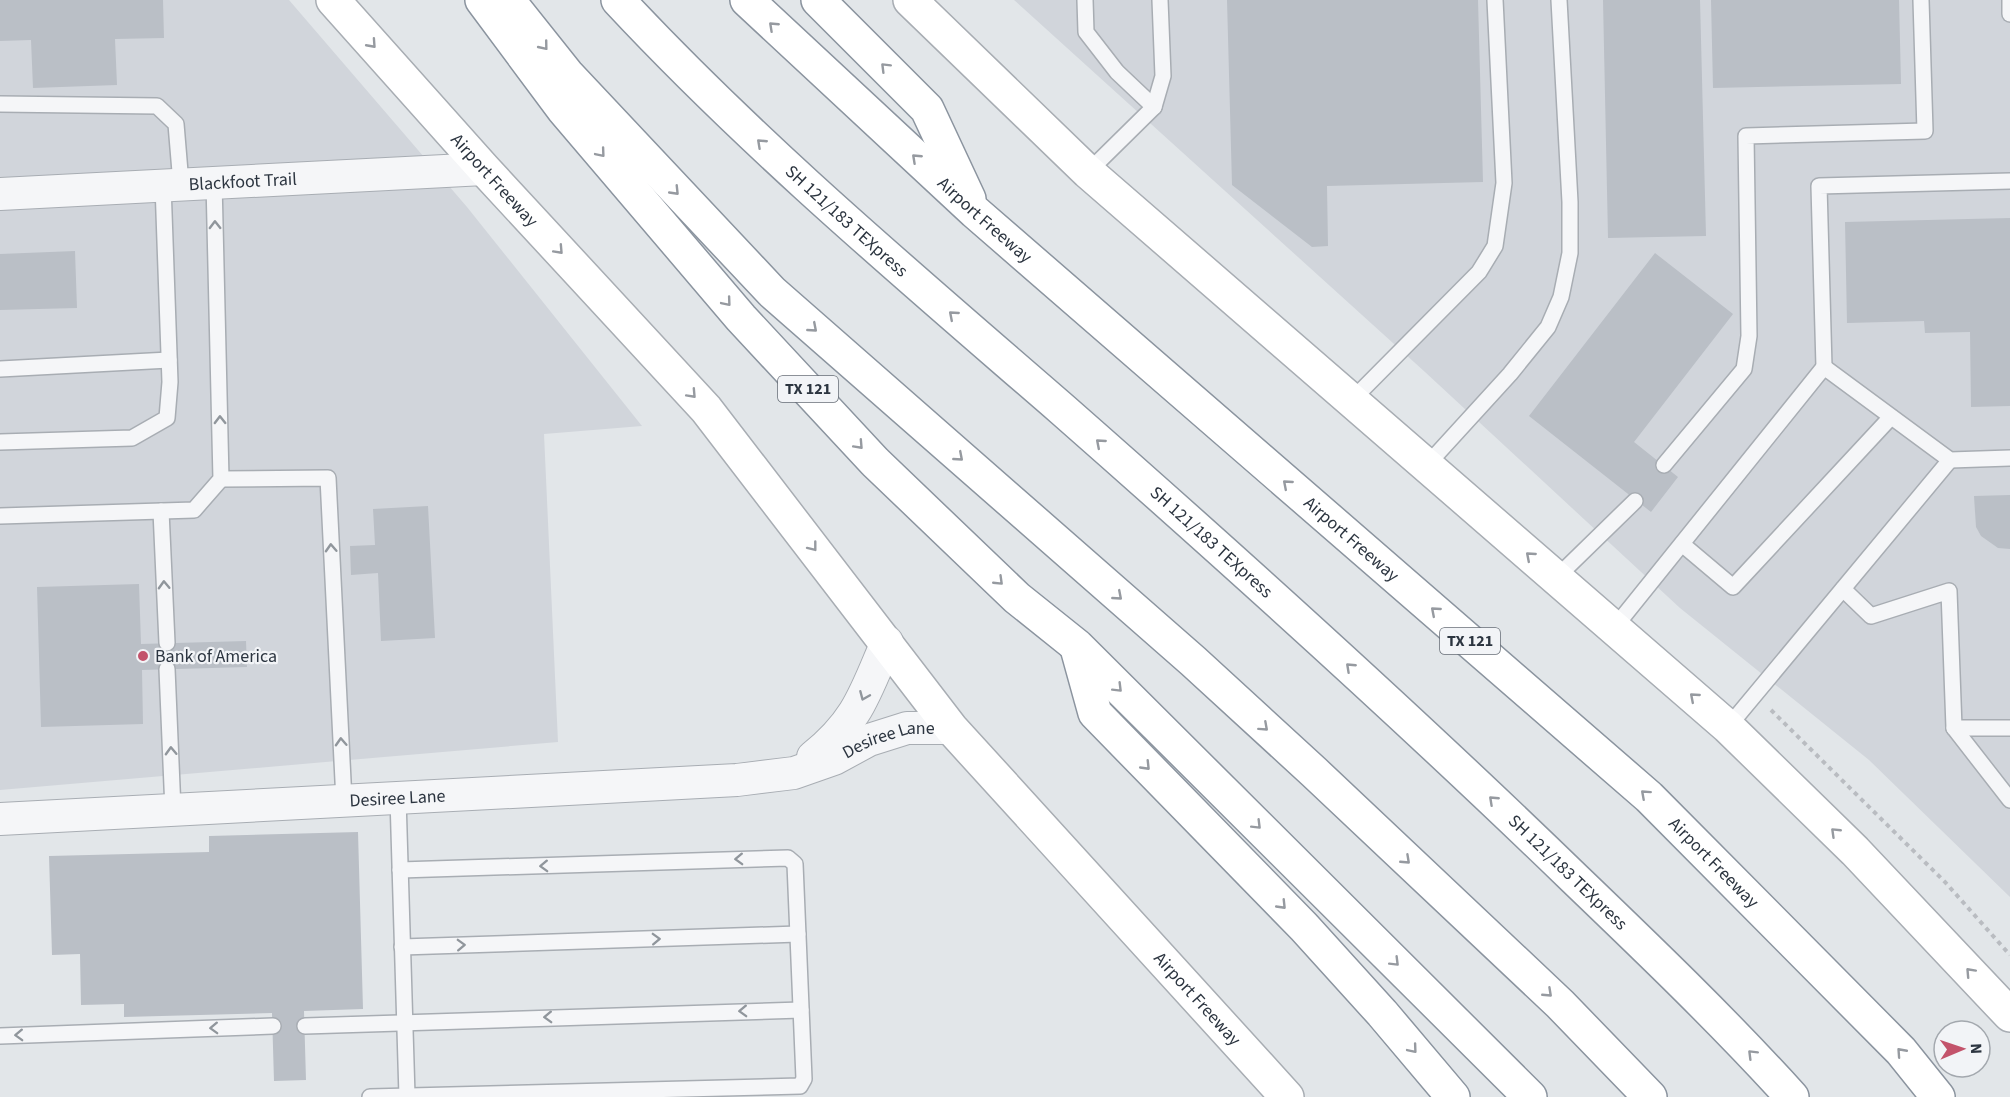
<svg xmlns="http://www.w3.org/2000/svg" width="2010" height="1097" font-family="'Source Sans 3',sans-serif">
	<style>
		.built { fill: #d1d5db }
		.building { fill: #babfc6 }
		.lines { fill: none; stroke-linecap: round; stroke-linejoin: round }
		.service-casing { stroke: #a8adb3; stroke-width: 18 }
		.minor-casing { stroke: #a8adb3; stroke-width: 34 }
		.secondary-casing { stroke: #a8adb3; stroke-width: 36 }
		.motorway-casing { stroke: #8b949f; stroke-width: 36 }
		.path { stroke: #b9bcc1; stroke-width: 4; stroke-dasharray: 4.5 4.5; stroke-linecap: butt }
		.service { stroke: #f5f6f8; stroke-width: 15 }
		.minor { stroke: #f5f6f8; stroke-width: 32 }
		.secondary { stroke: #fff; stroke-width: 33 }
		.motorway { stroke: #fff; stroke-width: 33 }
		.oneway { stroke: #969aa0 }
		.oneway2 { stroke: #90969c }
		.poi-dot { fill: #c3536b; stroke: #f2f4f7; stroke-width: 2 }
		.labels { text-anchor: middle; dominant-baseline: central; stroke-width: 4.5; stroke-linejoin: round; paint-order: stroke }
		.shield { fill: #f2f4f7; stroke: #676e77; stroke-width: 1.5 }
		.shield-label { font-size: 16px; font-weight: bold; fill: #2c3540 }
		.street-label { font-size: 18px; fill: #2c3540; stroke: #f2f4f7 }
		.poi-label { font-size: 18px; fill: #2c3540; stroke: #f2f4f7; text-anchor: start }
	</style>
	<rect width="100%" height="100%" fill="#e2e6e9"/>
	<g class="built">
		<path d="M0,0H289L467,207L642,426L544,434L558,742L0,790Z"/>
		<path d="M1014,0H2010V897L1869,760L1680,608L1425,372Z"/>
	</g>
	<g class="building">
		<path d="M0,0H163L164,38L115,39L117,85L33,88L31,40L0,41Z"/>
		<path d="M1227,0H1478L1483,182L1327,186L1328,246L1312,247L1232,185Z"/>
		<path d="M1603,0H1700L1706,236L1608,238Z"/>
		<path d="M1711,0H1899L1901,84L1713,88Z"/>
		<path d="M2010,218V406L1971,407L1970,332L1925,333L1924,321L1847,323L1845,222Z"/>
		<path d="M75,251L77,308L0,310V254Z"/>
		<path d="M1655,253L1733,314L1634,442L1678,477L1651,512L1529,416Z"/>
		<path d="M2010,495V549L1998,548L1981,536L1976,527L1974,496Z"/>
		<path d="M428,506L435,638L381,641L378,573L351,575L350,546L375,545L373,509Z"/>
		<path d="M139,584L141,644L246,641L247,667L142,670L143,724L41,727L37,587Z"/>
		<path d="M358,832L363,1009L304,1011L306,1080L274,1081L272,1013L124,1017V1004L81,1005L80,954L52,955L49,856L209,852V836Z"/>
	</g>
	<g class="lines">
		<defs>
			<g id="service">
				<path d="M1085,0L1086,32L1117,72L1154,107"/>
				<path d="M2010,0V14"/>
				<path d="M0,104L157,106L176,124L181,184"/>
				<path d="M1088,172L1154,107L1163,76L1160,0"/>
				<path d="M1824,367L1819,186L2010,181"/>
				<path d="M0,369L169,360"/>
				<path d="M1351,401L1479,272L1495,246L1504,183L1495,0"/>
				<path d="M0,442L132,438L167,418L170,382L163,185"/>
				<path d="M1664,465L1744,369L1749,336L1746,136L1925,131L1921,0"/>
				<path d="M1426,466L1510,374L1548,327L1561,297L1570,253V202L1559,0"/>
				<path d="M221,479L328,478L344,801"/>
				<path d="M161,511L167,643"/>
				<path d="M0,516L194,510L221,479L214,182"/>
				<path d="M1682,544L1733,587L1891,417"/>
				<path d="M1556,578L1635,501"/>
				<path d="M1843,589L1871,616L1949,591L1954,728L2010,800"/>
				<path d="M1614,628L1824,367L1950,460L2010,458"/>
				<path d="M167,669L173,810"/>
				<path d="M1728,727L1950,460"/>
				<path d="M1954,728H2010"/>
				<path d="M398,798L407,1096"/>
				<path d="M402,947L798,934"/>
				<path d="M305,1026L801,1010"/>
				<path d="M0,1036L273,1026"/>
				<path d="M370,1097L800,1086L804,1079L795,864L788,858L400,870"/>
			</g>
			<g id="minor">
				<path id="s1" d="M0,194L484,169"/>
				<path d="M813,757C858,721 865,693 887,642"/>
				<path id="s2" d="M0,819L737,780L794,773L834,759L869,740L907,728H951"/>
			</g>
			<g id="secondary">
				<path id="s3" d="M333,0L484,169L706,409L951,728L1287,1097"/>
				<path d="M910,0L1088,172L1728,727L1855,851L2010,1015"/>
			</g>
			<g id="motorway">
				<path d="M482,0L563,109L741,318L875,462L1017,598L1077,646L1530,1097"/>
				<path d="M508,0L567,74L772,292L1193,661L1314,772L1560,1004L1650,1097"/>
				<path id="s4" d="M618,0C756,148 911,278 1063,410C1237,563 1409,718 1575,879C1649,950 1723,1021 1792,1097"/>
				<path id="s5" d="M747,0L975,212L1649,797L1901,1051L1938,1097"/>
				<path d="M818,0L927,109L969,199"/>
				<path d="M1077,648L1095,713L1304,927L1382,1013L1453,1097"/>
			</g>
		</defs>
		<use href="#service" class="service-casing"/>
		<use href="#minor" class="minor-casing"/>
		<use href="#secondary" class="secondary-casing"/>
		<use href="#motorway" class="motorway-casing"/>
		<path class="path" d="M1771,710L1945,882L2010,955"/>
		<use href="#service" class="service"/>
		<use href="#minor" class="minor"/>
		<use href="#secondary" class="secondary"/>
		<use href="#motorway" class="motorway"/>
	</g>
	<defs><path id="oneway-chevron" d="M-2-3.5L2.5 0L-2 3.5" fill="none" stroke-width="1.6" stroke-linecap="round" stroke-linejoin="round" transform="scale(1.5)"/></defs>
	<g class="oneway">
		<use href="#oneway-chevron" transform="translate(773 26) rotate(-137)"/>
		<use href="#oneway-chevron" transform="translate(372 44) rotate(48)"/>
		<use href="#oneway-chevron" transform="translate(544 46) rotate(51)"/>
		<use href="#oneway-chevron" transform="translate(885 67) rotate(-135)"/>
		<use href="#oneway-chevron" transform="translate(761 143) rotate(-137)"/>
		<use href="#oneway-chevron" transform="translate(601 153) rotate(50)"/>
		<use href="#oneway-chevron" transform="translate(916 158) rotate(-137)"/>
		<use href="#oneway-chevron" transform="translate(675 191) rotate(46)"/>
		<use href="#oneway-chevron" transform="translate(559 250) rotate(47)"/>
		<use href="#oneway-chevron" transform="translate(727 302) rotate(50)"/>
		<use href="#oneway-chevron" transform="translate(953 315) rotate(-139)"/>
		<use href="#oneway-chevron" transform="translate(813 328) rotate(41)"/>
		<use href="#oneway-chevron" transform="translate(692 394) rotate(47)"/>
		<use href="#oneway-chevron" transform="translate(1100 443) rotate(-139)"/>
		<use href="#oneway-chevron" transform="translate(859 445) rotate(47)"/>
		<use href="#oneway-chevron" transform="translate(959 457) rotate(41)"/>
		<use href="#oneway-chevron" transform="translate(1287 484) rotate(-139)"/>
		<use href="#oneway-chevron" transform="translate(813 547) rotate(52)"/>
		<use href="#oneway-chevron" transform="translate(1530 556) rotate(-139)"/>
		<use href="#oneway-chevron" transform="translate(999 581) rotate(44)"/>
		<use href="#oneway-chevron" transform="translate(1118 596) rotate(41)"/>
		<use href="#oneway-chevron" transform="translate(1435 611) rotate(-139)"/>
		<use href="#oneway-chevron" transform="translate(1350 667) rotate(-137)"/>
		<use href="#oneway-chevron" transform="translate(1118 688) rotate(45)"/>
		<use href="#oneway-chevron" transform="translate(1694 697) rotate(-139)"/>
		<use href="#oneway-chevron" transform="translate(1264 727) rotate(42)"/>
		<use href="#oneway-chevron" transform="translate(1146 766) rotate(46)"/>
		<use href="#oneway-chevron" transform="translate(1645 794) rotate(-138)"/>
		<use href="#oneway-chevron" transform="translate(1493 800) rotate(-137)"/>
		<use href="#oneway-chevron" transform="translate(1257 825) rotate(45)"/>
		<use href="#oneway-chevron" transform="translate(1835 832) rotate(-136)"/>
		<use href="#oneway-chevron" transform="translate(1406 860) rotate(43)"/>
		<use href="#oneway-chevron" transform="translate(1282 905) rotate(46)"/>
		<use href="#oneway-chevron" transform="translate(1395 962) rotate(45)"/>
		<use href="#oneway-chevron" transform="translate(1970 972) rotate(-133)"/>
		<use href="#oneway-chevron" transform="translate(1548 993) rotate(43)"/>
		<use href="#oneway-chevron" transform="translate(1413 1049) rotate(50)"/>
		<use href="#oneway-chevron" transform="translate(1901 1052) rotate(-132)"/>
		<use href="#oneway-chevron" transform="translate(1752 1054) rotate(-135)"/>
	</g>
	<g class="oneway2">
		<use href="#oneway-chevron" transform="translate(215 225) rotate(-91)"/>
		<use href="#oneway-chevron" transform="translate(220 420) rotate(-91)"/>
		<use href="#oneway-chevron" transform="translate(331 548) rotate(-93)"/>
		<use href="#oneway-chevron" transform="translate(164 585) rotate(-92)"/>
		<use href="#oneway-chevron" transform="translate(864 696) rotate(113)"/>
		<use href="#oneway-chevron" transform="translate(341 742) rotate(-93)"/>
		<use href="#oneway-chevron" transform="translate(171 751) rotate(-92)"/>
		<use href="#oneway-chevron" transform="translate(739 859) rotate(178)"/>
		<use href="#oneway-chevron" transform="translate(544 866) rotate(178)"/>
		<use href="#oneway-chevron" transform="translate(656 939) rotate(-2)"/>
		<use href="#oneway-chevron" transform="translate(461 945) rotate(-2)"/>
		<use href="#oneway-chevron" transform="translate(743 1011) rotate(178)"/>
		<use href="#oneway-chevron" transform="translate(548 1017) rotate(178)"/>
		<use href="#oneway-chevron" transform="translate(214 1028) rotate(178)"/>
		<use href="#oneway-chevron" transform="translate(19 1035) rotate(178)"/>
	</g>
	<circle class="poi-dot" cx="143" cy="656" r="6"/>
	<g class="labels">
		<g class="shield">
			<rect x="778" y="376" width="60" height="26" rx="4.5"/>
			<rect x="1440" y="628" width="60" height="26" rx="4.5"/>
		</g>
		<g class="shield-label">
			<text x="808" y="389">TX 121</text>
			<text x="1470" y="641">TX 121</text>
		</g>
		<g class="street-label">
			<text stroke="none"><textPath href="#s3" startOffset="242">Airport Freeway</textPath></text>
			<text stroke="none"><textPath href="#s1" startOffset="243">Blackfoot Trail</textPath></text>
			<text stroke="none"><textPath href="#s4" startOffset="318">SH 121/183 TEXpress</textPath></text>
			<text stroke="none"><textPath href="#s5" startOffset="324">Airport Freeway</textPath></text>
			<text stroke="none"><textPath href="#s5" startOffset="810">Airport Freeway</textPath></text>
			<text stroke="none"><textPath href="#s4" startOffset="804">SH 121/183 TEXpress</textPath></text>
			<text stroke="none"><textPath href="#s2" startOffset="897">Desiree Lane</textPath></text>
			<text stroke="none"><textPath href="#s2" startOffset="398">Desiree Lane</textPath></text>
			<text stroke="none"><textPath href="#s5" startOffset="1296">Airport Freeway</textPath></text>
			<text stroke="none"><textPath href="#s4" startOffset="1290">SH 121/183 TEXpress</textPath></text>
			<text stroke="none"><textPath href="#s3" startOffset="1322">Airport Freeway</textPath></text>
		</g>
		<g class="poi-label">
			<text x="155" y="656">Bank of America</text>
		</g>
	</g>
	<g transform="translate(1962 1049) rotate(88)"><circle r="28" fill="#f2f4f7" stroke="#a3a8ae" stroke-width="1.5"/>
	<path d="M0-4.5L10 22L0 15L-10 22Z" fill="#c3536b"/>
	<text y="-9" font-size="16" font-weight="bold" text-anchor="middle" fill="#2c3540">N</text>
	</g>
</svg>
